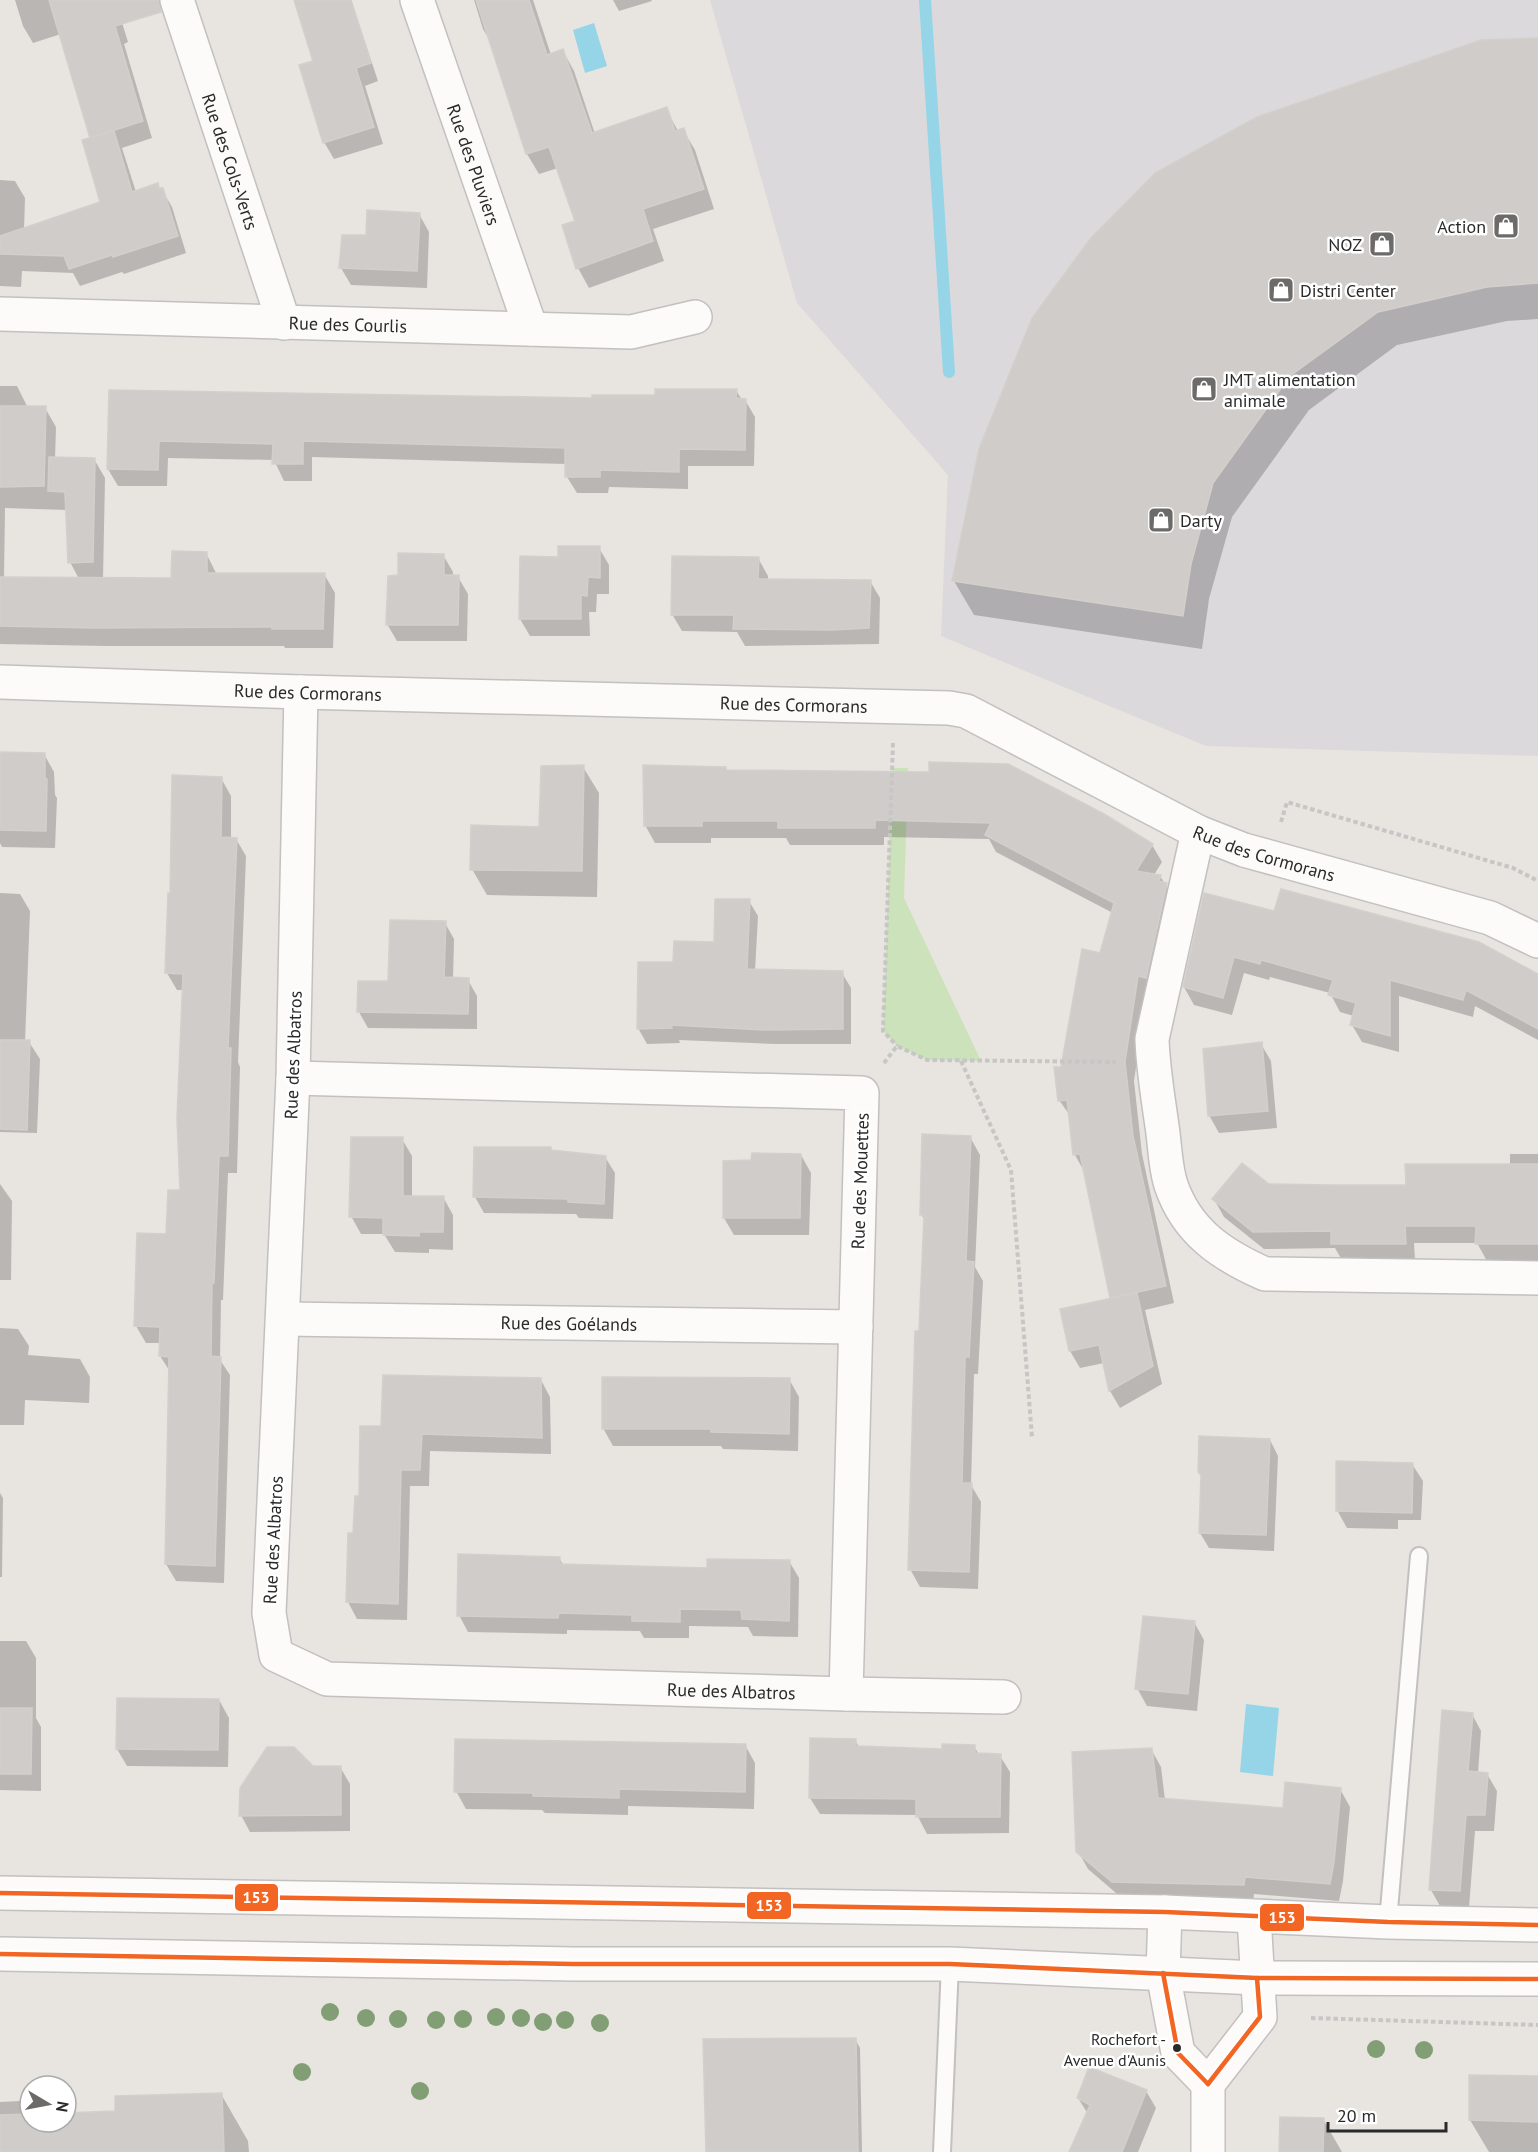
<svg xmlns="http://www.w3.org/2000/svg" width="1538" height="2152" font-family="'PT Sans',sans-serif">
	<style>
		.industrial { fill: #dbd9db }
		.green { fill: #cbe2ba }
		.water { fill: #95d5e7 }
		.shadow { fill: #0003; fill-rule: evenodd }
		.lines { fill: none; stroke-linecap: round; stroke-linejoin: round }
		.stream { stroke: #95d5e7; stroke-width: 12 }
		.building { fill: #cfccc9; stroke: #d3d0cc; stroke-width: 1.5 }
		.lane-casing { stroke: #c2c0c1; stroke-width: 20 }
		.street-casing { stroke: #c2c0c1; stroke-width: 36 }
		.secondary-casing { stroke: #c2c0c1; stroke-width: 36 }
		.path { stroke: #c6c6c5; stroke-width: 4; stroke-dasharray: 4.5 3; stroke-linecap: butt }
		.lane { stroke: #fcfbfa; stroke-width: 16 }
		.street { stroke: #fcfbfa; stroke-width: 33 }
		.secondary { stroke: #fcfbfa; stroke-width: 33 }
		.bus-1-casing { stroke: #fff; stroke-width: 9 }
		.bus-1 { stroke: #f26522; stroke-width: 4.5 }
		.tree { fill: #829e74 }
		.bus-dot { fill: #2a2a2a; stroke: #fff; stroke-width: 2 }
		.labels { text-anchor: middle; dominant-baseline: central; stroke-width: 5; stroke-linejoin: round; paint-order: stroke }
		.bus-label { font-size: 16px; fill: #2a2a2a; stroke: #fff; text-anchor: end }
		.street-label { font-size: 18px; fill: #2a2a2a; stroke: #fff }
		.poi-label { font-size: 18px; fill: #2a2a2a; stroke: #fff; text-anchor: start }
		.line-badge { stroke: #fff; stroke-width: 2 }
		.badge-label { font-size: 16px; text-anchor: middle; font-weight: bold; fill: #fff }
	</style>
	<rect width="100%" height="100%" fill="#e8e4e0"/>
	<path class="industrial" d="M710,0H1538V756L1206,746L941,636L948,475L797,303Z"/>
	<path class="green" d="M892,768H908L904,898L981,1061L927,1060L897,1046L883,1031Z"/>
	<g class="water">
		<path d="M594,23L607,66L585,73L573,30Z"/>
		<path d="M1246,1704L1279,1708L1273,1776L1240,1772Z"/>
	</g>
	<g class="shadow">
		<path d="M15,0H115L128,42L124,44L152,138L122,148L136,192L157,185L162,190L172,207L186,253L124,274L122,272L80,286L73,273L22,271L21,287L0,286V180L15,181L25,198L24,230L102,203L92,139L61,34L33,43L23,26Z"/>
		<path d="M295,0H351L378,81L365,86L383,144L334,159L324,142L315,62Z"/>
		<path d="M474,0H533L551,55L563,51L574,71L595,134L666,109L678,131L683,130L695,150L714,209L653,229L664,261L589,288L578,268L577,222L558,168L539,174L527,154L492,44L483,29Z"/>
		<path d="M613,0H651L652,1L619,11Z"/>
		<path d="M1538,39V319L1507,321L1397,345L1309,410L1232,517L1209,599L1202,649L974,615L954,581Z"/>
		<path d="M419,214L429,232L427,288L351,285L341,268L367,236Z"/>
		<path d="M0,386H17L28,408H45L56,427L55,459H94L105,478L103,579L172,580L206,553L217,575L324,574L335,593L333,648H285L284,646H105L0,644ZM5,508L67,510L70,562L79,579L4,578Z"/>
		<path d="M736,390L742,400H745L755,417L754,466H688V489L609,487L608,493H577L567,477V464L312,457V481H284L274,460L168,458L167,486H118L108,469L111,391L594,400Z"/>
		<path d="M599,548L609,565V594H597L596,612H589L590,636H530L520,619L559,558Z"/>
		<path d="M443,555L453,572V577H458L468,594L467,641H397L387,624L400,576Z"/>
		<path d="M758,558L768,576V580L870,581L880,598L879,644L745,646L737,632L682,631L672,614Z"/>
		<path d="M0,754H44L54,772L55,795L57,798L55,848L2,847L0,843Z"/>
		<path d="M583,767L599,793L597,897L487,895L472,869L540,828Z"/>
		<path d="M727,772L1152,845L1162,862L1154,875L1160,876L1176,901L1147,992L1134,1081L1142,1154L1174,1303L1145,1310L1162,1384L1120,1408L1110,1391L1104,1363L1080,1368L1070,1351L1113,1299L1085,1173L1075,1155L1071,1117L1059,1100L1113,913L996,852L989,839L884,837V845H790L786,838H711V843H655L645,825Z"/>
		<path d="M221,778L231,796V839H236L246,856L238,1062L240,1067L237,1173H228L223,1300H221L220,1360L230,1375L224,1583L176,1581L166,1564L171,1373L160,1356L161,1343H146L136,1326L182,1192L184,990H177L167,973Z"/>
		<path d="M0,893L20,894L30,911L25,1042H29L40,1059L37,1133L0,1132Z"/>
		<path d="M1205,894L1538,976V1040L1475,1006L1473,1017L1399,996V1052L1362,1042L1352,1025L1354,1016L1340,1012L1330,993L1270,977L1269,980L1244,973L1232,1015L1194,1005L1184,987Z"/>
		<path d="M749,901L758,916L755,971L842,973L851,988V1044H776L679,1040L680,1043L647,1044L638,1028L675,964L716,943Z"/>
		<path d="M445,923L454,939L453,979L468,980L477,996V1029L368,1028L359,1012L390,983Z"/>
		<path d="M1261,1044L1271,1061L1277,1128L1219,1133L1209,1115Z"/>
		<path d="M970,1137L980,1155L975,1267L983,1281L978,1374H974L971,1485L981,1502L978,1589L920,1587L910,1569L925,1221L921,1214Z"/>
		<path d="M402,1139L412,1156V1197H443L453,1215V1250L429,1249V1253L395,1252L384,1234H361L351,1216Z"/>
		<path d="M551,1151L605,1157L615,1173L613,1219L579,1218L576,1214L484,1213L475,1197Z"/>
		<path d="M1510,1154H1538V1261H1487L1477,1243H1414L1415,1260H1342L1335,1248L1264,1249L1224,1217L1214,1199L1268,1185L1407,1187L1510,1166Z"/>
		<path d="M801,1155L811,1173L809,1235H734L724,1218Z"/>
		<path d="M0,1184L12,1201L11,1280H0Z"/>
		<path d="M0,1328L18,1329L29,1346L28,1355L80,1359L90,1377L89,1403L25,1400L24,1425H0Z"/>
		<path d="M789,1379L799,1397L798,1451L723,1449L721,1446H613L603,1428Z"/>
		<path d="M541,1380L550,1397L551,1454L430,1451L429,1486H410L407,1620L357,1619L348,1602L360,1497L382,1428Z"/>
		<path d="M1270,1440L1278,1456L1274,1551L1209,1548L1200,1533L1203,1477Z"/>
		<path d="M1412,1464L1423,1481L1421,1520H1398V1529L1347,1528L1337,1510Z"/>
		<path d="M0,1493L3,1498L2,1577H0Z"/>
		<path d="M559,1558L564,1566L709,1570L789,1561L799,1578L798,1637L753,1636L748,1627L689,1626V1638H644L640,1631L567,1630V1634L468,1632L459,1615Z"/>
		<path d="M1194,1622L1204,1640L1197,1711L1147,1706L1137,1688Z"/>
		<path d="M0,1641H26L36,1658V1718L41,1727V1791L0,1790Z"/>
		<path d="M219,1700L229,1718L228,1767L127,1766L117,1749Z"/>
		<path d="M1472,1714L1481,1731L1478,1773L1487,1774L1497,1791L1494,1831H1475L1469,1907L1440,1906L1431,1890Z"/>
		<path d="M855,1740L859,1747L943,1751L974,1746L979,1755L1000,1756L1010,1772L1009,1833L927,1834L917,1815L820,1814L810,1798Z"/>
		<path d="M745,1745L755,1763L754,1809L628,1806V1815L545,1813L542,1810L466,1809L456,1791Z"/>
		<path d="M1151,1749L1161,1767L1165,1800L1284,1810L1340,1789L1350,1807L1343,1881L1339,1901L1254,1894L1253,1902L1123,1899L1088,1869L1078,1851Z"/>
		<path d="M312,1767H340L350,1784V1831L250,1832L241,1815Z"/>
		<path d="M855,2039L860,2048L862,2152H707Z"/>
		<path d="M1538,2078V2152H1489L1470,2120Z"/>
		<path d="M1146,2091L1156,2108L1138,2152H1071L1088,2114L1078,2098Z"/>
		<path d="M221,2094L248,2141L249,2152H0V2102L20,2101L28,2116H30V2122H66V2114L117,2112Z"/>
		<path d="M1323,2119L1342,2152H1281Z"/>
	</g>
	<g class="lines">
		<path class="stream" d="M925,0L949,372"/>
	</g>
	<g class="building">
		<path d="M49,0H159L161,12L115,26L143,121L90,138Z"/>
		<path d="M294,0H351L371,63L356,68L374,127L323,143L299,65L313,61Z"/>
		<path d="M476,0H529L547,55L563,49L592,133L667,107L675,131L684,128L704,189L643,209L653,241L576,269L562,225L575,221L549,147L526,154Z"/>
		<path d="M1538,38V283L1487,287L1378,312L1290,376L1213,483L1191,564L1183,616L952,581L979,449L1032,318L1090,239L1155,173L1257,117L1481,40Z"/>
		<path d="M114,131L132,192L158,183L159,188H163L178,236L113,257L112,255L69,269L64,256L0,254V236L100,202L82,140Z"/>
		<path d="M367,210L420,213L417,271L339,268L342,235H366Z"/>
		<path d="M655,389H737L736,398L746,399L745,450L679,449V472L600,470V477H565V448L303,441V464H272L273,444L159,441L158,470L107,469L109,390L592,398V395H655Z"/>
		<path d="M0,406H46L44,486L0,487Z"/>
		<path d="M49,457L95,458L93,562L68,563L65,492L48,491Z"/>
		<path d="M558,546H600V578L588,577L587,596L581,595V619H519L520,556L558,557Z"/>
		<path d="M172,551L207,552V573H325L323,629H272V627L93,628L0,626V577L171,578Z"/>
		<path d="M398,553L444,554V575H459L458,625H386L388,576L398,575Z"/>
		<path d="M672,556L759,557L758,579L871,580L869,628L831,630L733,629L734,615H671Z"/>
		<path d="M0,752L45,753V779H47L46,831L0,830Z"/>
		<path d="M929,762L1008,764L1104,814L1153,844L1136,871L1161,875L1159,881L1167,883L1146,978L1138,976L1125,1062L1133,1136L1166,1286L1110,1298L1080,1154L1073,1155L1067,1100L1058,1101L1054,1067H1061L1082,949L1100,953L1114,903L985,835L991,823L875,820V828H778V821H702V826H644L643,765L726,767V770L929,772Z"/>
		<path d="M584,765L582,871L470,870L471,825L539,827L541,766Z"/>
		<path d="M172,775L222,777L221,837L237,838L228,1048H231L228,1156H219L214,1283H212L211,1356L221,1357L215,1566L165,1564L169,1357L159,1356L160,1327L134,1326L137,1233L166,1234L168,1190H180L177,1118L183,974L165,973L168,893H170Z"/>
		<path d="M1281,889L1479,942L1538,974V1029L1466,990L1463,1000L1390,980V1036L1350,1025L1356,1003L1328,995L1333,980L1261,960L1260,964L1234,957L1223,998L1183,987L1204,893L1274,911Z"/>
		<path d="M715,899H750L747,969L843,971V1029L766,1030L671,1025L672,1028L637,1029L638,962H673L674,941L714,942Z"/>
		<path d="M390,920L446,921L444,977L469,978L468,1014L357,1012L358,981H388Z"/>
		<path d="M0,1040H30L27,1130L0,1129Z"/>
		<path d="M1262,1042L1268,1111L1208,1116L1203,1049Z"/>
		<path d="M922,1134L971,1136L966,1261L974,1262L969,1357H965L962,1483H972L969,1572L908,1570L915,1331H919L924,1215H920Z"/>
		<path d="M351,1137H403V1196H444L443,1232H419V1236L383,1235V1218L349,1217Z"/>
		<path d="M474,1147H551V1150L606,1156L604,1204L568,1202V1199L473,1197Z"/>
		<path d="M752,1153L801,1154L800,1218H723V1161L751,1160Z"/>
		<path d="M1242,1163L1269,1184L1331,1185H1406L1405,1164H1538V1244H1475L1476,1226H1405L1406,1244H1331V1231L1253,1232L1212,1199Z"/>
		<path d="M1137,1293L1153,1366L1109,1391L1099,1345L1069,1351L1060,1309Z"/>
		<path d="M383,1375L541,1378L542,1438L422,1434L420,1470H401L398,1604L346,1602L348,1533H353L355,1496H359L360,1426H381Z"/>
		<path d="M602,1377L790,1378L789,1434L711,1432V1429H602Z"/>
		<path d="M1199,1436L1270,1439L1266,1535L1199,1533L1201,1475L1198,1472Z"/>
		<path d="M1336,1461L1413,1463L1412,1513L1336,1511Z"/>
		<path d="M458,1554L560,1557V1564L707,1568V1559L790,1560L789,1621L742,1619L741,1610L680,1609V1622L632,1621V1615L559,1613L558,1618L457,1616Z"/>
		<path d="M1143,1616L1195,1621L1188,1694L1135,1689Z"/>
		<path d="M117,1698L219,1699L218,1750L116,1749Z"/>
		<path d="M0,1708H32L31,1774H0Z"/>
		<path d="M1442,1710L1473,1713L1468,1771L1488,1773L1485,1815H1466L1460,1891L1429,1890Z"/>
		<path d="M810,1738L856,1739V1746L942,1749V1744L975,1745V1753L1001,1754L1000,1817H916V1799L809,1798Z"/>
		<path d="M455,1739L746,1744L745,1792L619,1789V1798L533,1796V1793L454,1792Z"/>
		<path d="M267,1747H294L313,1766H341V1815L239,1816L240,1788Z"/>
		<path d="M1152,1748L1158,1798L1283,1808L1285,1782L1341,1788L1334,1862L1330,1884L1245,1877L1244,1885L1112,1882L1076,1852L1072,1752Z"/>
		<path d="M856,2038L858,2152H706L703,2039Z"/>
		<path d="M1089,2067L1147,2090L1122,2152H1069L1090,2105L1077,2098Z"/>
		<path d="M1469,2075L1538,2076V2122L1469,2120Z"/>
		<path d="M222,2093L224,2152H0V2115L30,2114V2122H66V2113L115,2111V2096Z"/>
		<path d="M1280,2117L1324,2118L1323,2152H1279Z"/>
	</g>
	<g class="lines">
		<defs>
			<g id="lane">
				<path d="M1388,1922L1419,1556"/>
				<path d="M942,2152L950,1964"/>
			</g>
			<g id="street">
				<path id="s1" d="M177,0L284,323"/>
				<path id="s2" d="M417,0L531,329"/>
				<path id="s3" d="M0,314L631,332L695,317"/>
				<path id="s4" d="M0,682L301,692L949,708L966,711L1198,832L1244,850L1490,918L1538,941"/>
				<path id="s5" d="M301,692L293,1078L269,1613L276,1655L327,1679L846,1694L1004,1697"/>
				<path d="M1198,832L1152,1039C1153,1069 1158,1097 1162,1126C1165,1145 1165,1167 1171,1185C1187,1232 1222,1255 1265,1274L1538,1278"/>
				<path d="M293,1078L862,1093L846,1694"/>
				<path id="s6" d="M284,1319L856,1327"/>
				<path d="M1165,1912L1163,1973L1178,2053L1208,2084"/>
				<path d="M1208,2152V2084L1260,2017L1254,1917"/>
			</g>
			<g id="secondary">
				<path d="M0,1893L1165,1912L1388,1922L1538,1925"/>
				<path d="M0,1954L573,1964H950L1257,1978L1538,1979"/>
			</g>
		</defs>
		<use href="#lane" class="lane-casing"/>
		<use href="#street" class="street-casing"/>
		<use href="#secondary" class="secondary-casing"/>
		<g class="path">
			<path d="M893,743L883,1031L897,1046"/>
			<path d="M1281,822L1287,802L1513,868L1538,881"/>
			<path d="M961,1061L1011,1170L1032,1437"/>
			<path d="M884,1063L897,1046L927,1060L1116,1062"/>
			<path d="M1311,2018L1538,2025"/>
		</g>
		<use href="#lane" class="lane"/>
		<use href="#street" class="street"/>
		<use href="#secondary" class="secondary"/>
		<defs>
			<g id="bus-1">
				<path d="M0,1893L1165,1912L1388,1922L1538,1925"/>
				<path d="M0,1954L573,1964H950L1257,1978L1538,1979"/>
				<path d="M1163,1973L1178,2053L1208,2084"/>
				<path d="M1208,2084L1260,2017L1257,1978"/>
			</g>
		</defs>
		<use href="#bus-1" class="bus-1-casing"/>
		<use href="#bus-1" class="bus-1"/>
	</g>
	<g class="tree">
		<circle cx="330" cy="2012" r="9"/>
		<circle cx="496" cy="2017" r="9"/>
		<circle cx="366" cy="2018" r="9"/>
		<circle cx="521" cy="2018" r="9"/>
		<circle cx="398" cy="2019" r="9"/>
		<circle cx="463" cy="2019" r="9"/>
		<circle cx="436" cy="2020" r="9"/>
		<circle cx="565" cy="2020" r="9"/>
		<circle cx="543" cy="2022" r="9"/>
		<circle cx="600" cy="2023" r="9"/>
		<circle cx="1376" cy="2049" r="9"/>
		<circle cx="1424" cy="2050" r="9"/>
		<circle cx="302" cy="2072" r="9"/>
		<circle cx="420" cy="2091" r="9"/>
	</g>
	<defs>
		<symbol id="shop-square" viewBox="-11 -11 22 22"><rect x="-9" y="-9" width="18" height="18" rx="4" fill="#6c6b6a" stroke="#fff"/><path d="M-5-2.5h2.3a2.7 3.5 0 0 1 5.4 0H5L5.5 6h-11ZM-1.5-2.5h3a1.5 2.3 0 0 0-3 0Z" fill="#fff"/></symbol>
	</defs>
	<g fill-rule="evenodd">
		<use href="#shop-square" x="1491" y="211" width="30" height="30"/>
		<use href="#shop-square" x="1367" y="229" width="30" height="30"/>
		<use href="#shop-square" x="1266" y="275" width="30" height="30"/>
		<use href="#shop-square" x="1189" y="374" width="30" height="30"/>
		<use href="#shop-square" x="1146" y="505" width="30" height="30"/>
	</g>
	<circle class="bus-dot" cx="1177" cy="2048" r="5"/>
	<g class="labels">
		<g class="bus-label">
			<text x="1166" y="2039">Rochefort -<tspan x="1166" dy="21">Avenue d'Aunis</tspan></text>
		</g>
		<g class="street-label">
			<text stroke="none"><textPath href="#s1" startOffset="170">Rue des Cols-Verts</textPath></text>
			<text stroke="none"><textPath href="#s2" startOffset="174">Rue des Pluviers</textPath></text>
			<text stroke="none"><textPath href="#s3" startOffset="348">Rue des Courlis</textPath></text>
			<text stroke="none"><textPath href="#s4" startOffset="308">Rue des Cormorans</textPath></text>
			<text stroke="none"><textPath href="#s4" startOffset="794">Rue des Cormorans</textPath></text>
			<text stroke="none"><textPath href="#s4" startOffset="1298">Rue des Cormorans</textPath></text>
			<text transform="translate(293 1055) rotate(-88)">Rue des Albatros</text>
			<text transform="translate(860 1181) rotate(-88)">Rue des Mouettes</text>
			<text stroke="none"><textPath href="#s6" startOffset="285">Rue des Goélands</textPath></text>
			<text transform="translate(273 1540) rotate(-87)">Rue des Albatros</text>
			<text stroke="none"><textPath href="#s5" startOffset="1425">Rue des Albatros</textPath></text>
		</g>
		<g class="poi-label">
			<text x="1486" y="226" text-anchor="end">Action</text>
			<text x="1362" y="244" text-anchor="end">NOZ</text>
			<text x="1300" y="290">Distri Center</text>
			<text x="1224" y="379">JMT alimentation<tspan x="1224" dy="21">animale</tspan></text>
			<text x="1180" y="520">Darty</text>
		</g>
	</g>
	<g class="line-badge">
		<rect x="234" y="1883" width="45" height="29" rx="6" fill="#f26522"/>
		<rect x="746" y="1891" width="46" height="29" rx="6" fill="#f26522"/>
		<rect x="1259" y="1903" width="46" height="29" rx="6" fill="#f26522"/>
	</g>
	<g class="badge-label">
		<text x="256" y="1903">153</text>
		<text x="769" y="1911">153</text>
		<text x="1282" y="1923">153</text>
	</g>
	<g transform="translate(48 2104) rotate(100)"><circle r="28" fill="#ffffff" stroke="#aaaaaa" stroke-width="1.5"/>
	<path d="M0-4.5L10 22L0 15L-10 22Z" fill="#6c6b6a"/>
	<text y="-9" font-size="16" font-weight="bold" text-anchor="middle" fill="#2a2a2a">N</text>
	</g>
	<path d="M1328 2122v9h118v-9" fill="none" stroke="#2a2a2a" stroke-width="3"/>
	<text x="1337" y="2122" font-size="18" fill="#2a2a2a" stroke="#ffffff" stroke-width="4.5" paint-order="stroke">20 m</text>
</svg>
